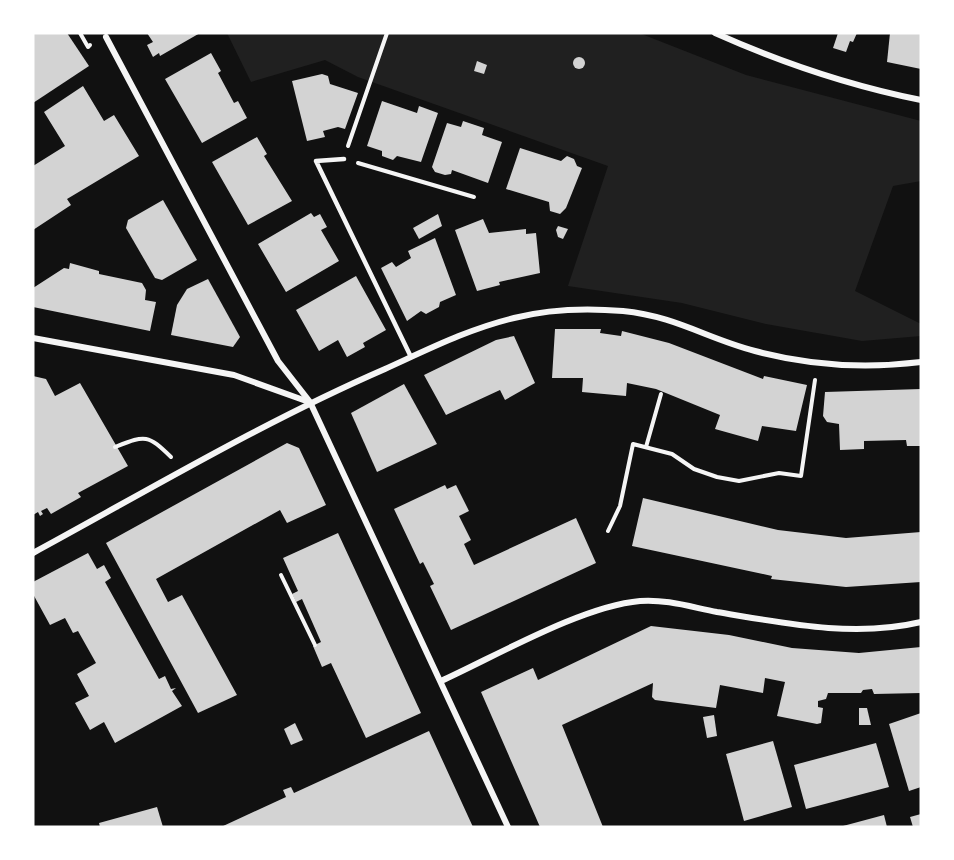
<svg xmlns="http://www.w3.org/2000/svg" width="954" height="860" font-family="Lato,sans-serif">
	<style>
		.green { fill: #202020 }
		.building { fill: #d3d3d3 }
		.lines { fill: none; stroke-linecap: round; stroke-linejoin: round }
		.path { stroke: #f5f5f5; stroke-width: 4 }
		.service { stroke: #f5f5f5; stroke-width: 4.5 }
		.minor { stroke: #f5f5f5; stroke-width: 6 }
	</style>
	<rect width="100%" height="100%" fill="#111"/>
	<path class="green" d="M227,33H639L746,75L921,121V181L893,186L855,291L921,324V336L862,341L766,324L682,303L568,286L608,166L358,77L325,60L251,82Z"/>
	<g class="building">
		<path d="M33,33H67L89,66L33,103Z"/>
		<path d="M147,33H200L160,56L159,53L153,57L147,45L153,42Z"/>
		<path d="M838,33H857L853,42L850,41L846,52L833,48Z"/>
		<path d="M890,33H921V69L887,62Z"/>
		<path d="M211,53L221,71L218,73L234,103L238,101L247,118L202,143L165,79Z"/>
		<circle cx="579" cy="63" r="6"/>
		<path d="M477,61L487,65L484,74L474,71Z"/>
		<path d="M322,74L328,76L330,84L358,93L345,129L338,127L323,131L325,137L307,141L292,81Z"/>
		<path d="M83,86L104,121L114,115L139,156L67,199L71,205L33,230V166L65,146L44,112Z"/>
		<path d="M382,101L417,113L419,106L438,113L421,162L397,156L393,160L382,156V151L367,146Z"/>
		<path d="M463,121L484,128L482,135L502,142L488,183L452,170L451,174L445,175L435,172L432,167L447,123L461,127Z"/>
		<path d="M257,137L267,154L264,156L292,201L248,225L212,162Z"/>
		<path d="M520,148L561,161L567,156L574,159L577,166L582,168L566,208L560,214L550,211L549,202L506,189Z"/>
		<path d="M163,200L197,260L162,280L155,278L126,228L128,220Z"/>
		<path d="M311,213L314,217L320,214L327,227L321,230L339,261L286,292L258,244Z"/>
		<path d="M438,214L442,226L419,239L413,228Z"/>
		<path d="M483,219L489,233L526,229V234L536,233L540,273L499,282L500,285L477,291L455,230Z"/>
		<path d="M558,226L568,229L563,239L558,237L556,230Z"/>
		<path d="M435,238L456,295L440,302L439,307L426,314L421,311L407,321L381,268L392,262L396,267L411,258L408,251Z"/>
		<path d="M70,263L99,271V274L142,283L146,290L145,300L156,302L150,331L33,307V288L64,268L69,269Z"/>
		<path d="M356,276L386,330L363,343L365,347L347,357L338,340L319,351L296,310Z"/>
		<path d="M208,279L240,337L233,347L171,335L177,305L187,289Z"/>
		<path d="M555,329H601L600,333L621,336L622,331L669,343L763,379L764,376L807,385L796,431L762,426L758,441L715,429L720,415L656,389L627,383L626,396L582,392L583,378H552Z"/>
		<path d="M514,336L535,383L505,400L500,390L446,415L424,375L496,340Z"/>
		<path d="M33,376L46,379L55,396L80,383L128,466L78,493L81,497L51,514L47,508L41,511L43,514L40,516L38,512L33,515Z"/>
		<path d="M404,384L437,444L377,472L351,413Z"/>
		<path d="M921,389V446H907L906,440L864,441V449L840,450L839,424L827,422L823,416L825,392Z"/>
		<path d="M287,443L299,448L326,505L287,523L280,510L156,579L168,602L182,595L237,695L198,713L106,543Z"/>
		<path d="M445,485L447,489L456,485L469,511L459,516L471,540L464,544L474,565L576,518L596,563L451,630L430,586L434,584L423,562L420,564L394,509Z"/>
		<path d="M643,498L778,530L846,538L921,532V582L846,587L771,579L772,576L632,546Z"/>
		<path d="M338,533L421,713L366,738L331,663L322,667L313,646L321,642L302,599L296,602L292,594L298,591L283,558Z"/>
		<path d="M88,553L97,569L104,565L111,578L105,582L159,679L165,676L171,689L176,688L172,691L182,706L115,743L104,722L90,730L75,703L89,696L77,674L96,663L78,631L73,633L65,618L50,625L33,594V582Z"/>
		<path d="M651,626L729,635L792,648L859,653L921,647V693L874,694L872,689L863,690L861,693H828L826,699L818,701V707L823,708L821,723L817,724L777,716L785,682L765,678L763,693L720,685L716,708L655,700L652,697L653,683L562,725L603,827H540L481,692L533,668L538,680Z"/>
		<path d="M859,708H867L871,725H859Z"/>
		<path d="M921,713V787L909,791L889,724Z"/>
		<path d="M714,715L717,736L707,738L703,717Z"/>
		<path d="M295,723L303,740L291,745L284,729Z"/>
		<path d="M429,731L473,827H221L286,797L283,790L291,787L294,793Z"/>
		<path d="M773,741L792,807L744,821L726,754Z"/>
		<path d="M876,743L889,787L806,809L794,765Z"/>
		<path d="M157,807L163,827H100L99,823Z"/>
		<path d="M921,814V827H913L910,817Z"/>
		<path d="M884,815L887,827H843V826Z"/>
	</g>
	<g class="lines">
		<g class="path">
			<path d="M80,33L88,47L90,45"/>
			<path d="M348,146L387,33"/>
			<path d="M358,163L474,197"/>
			<path d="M115,447C146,435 147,434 171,457"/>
			<path d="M646,447L661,394"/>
			<path d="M608,531L620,506L633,444L672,454L694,469L717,477L739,481L779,473L801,476L815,380"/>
			<path d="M281,575L315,645"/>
		</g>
		<path class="service" d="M344,159L316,161L411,357"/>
		<g class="minor">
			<path d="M715,33C780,62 851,86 921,100"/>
			<path d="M106,37L278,361L310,402L508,827"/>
			<path d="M33,338L234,375L309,402"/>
			<path d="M33,553C149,490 263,422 385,369C427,350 468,329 514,318C549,309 587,308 623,311C675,316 708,339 755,351C811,366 864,369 921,362"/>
			<path d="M441,681C496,656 582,606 640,601C666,599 691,607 717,612C783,623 854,638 921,622"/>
		</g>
	</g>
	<rect width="954" height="860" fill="none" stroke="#ffffff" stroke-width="69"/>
</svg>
